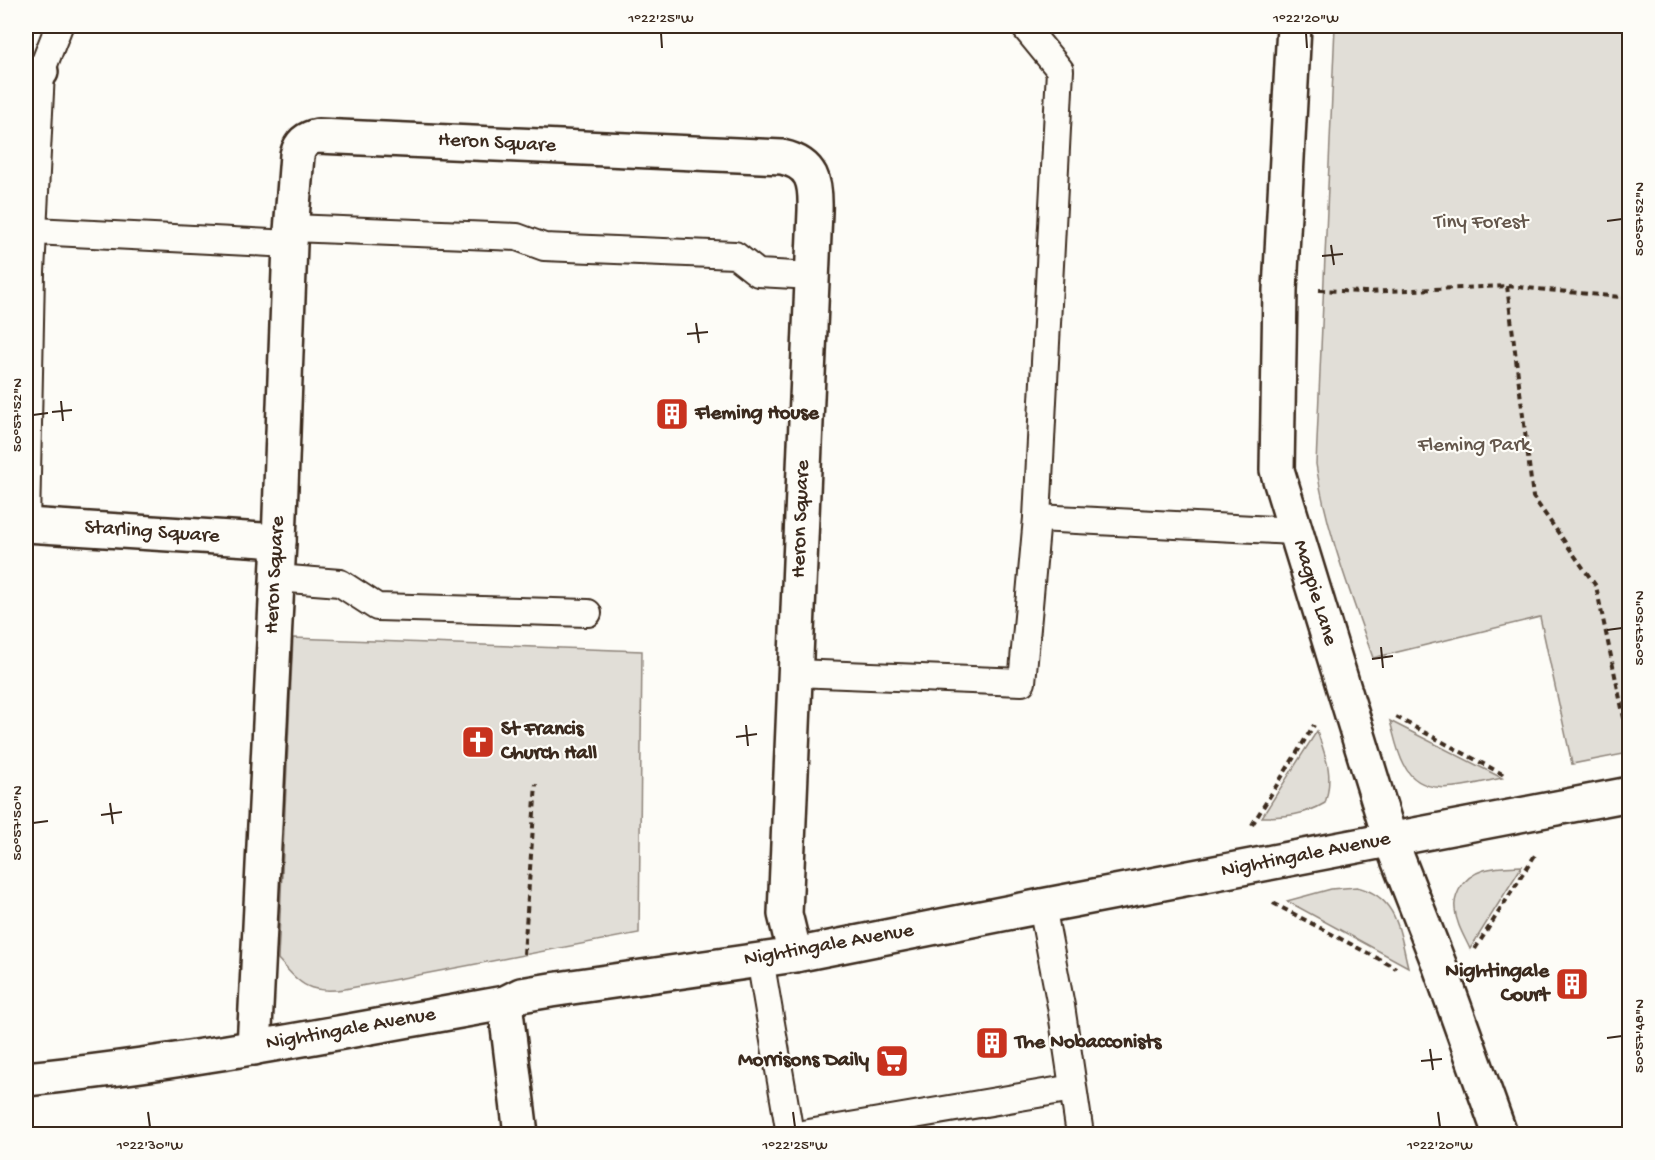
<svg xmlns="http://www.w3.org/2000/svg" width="1655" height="1160" font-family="'Gochi Hand',sans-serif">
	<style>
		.green { fill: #e1ded7; stroke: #8e847a; stroke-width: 1.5 }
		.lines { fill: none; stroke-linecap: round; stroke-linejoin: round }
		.service-casing { stroke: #3b2a1e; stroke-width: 30 }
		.minor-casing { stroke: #3b2a1e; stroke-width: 38 }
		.path { stroke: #3b2a1e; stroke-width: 4; stroke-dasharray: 6 4.5; stroke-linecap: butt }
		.service { stroke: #fdfcf7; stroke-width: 26 }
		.minor { stroke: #fdfcf7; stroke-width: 33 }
		.ticks { fill: none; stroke: #3b2a1e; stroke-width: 2 }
		.labels { text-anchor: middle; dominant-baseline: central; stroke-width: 4.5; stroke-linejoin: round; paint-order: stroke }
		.street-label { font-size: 21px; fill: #3b2a1e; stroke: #fdfcf7 }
		.park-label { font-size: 21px; fill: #64574c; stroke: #fdfcf7 }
		.poi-label { font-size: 21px; font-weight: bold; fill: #3b2a1e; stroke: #fdfcf7; text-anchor: start }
		.neatline { fill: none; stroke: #3b2a1e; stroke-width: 2 }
		.ticks-label { font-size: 15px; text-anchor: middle; fill: #3b2a1e }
	</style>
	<rect width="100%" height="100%" fill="#fdfcf7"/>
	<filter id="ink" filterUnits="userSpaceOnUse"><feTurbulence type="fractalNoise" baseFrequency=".0167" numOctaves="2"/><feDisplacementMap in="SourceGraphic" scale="12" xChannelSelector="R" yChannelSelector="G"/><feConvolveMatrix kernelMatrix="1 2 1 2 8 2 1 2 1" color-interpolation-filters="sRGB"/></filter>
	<g filter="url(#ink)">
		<g class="green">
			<path d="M1335,26H1629V753L1572,764L1540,617L1373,658C1351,594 1326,531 1316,464Z"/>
			<path d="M293,638L642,651L639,933L345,989C308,994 301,985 278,959Z"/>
			<path d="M1390,721L1502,778C1471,784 1422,802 1404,765C1397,752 1394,735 1390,721Z"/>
			<path d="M1317,731C1326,757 1334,775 1325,803C1305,815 1285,817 1262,817Z"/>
			<path d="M1522,866L1470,949C1464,936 1456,923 1455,909C1454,902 1456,896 1459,890C1472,866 1498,867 1522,866Z"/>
			<path d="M1357,887C1398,897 1399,931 1408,967L1287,901L1331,889Z"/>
		</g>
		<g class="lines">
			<defs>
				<g id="service">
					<path d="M292,228L517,237L544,247L735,255L758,273L813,276"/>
					<path d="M34,231L290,244"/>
					<path d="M1037,518L1295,531"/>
					<path d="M26,525L31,272L41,72L59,26"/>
					<path d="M276,578L340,583L377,607L588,613"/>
					<path d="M795,673L1022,682L1037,518L1060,70L1024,26"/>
					<path d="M1042,906L1061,1006L1080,1134"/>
					<path d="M760,959L790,1134"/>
					<path d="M803,1134L1073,1088"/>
				</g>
				<g id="minor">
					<path d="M1294,26L1280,290L1277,470L1390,839L1439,964L1500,1134"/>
					<path d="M26,73L41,72"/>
					<path d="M26,525L279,541"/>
					<path d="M505,1003L521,1134"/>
					<path d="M254,1048L279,541L290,244L297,155C300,144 306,138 318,136L782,157C813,164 816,182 815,211L785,914L795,955"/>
					<path d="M26,1079C187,1063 345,1031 505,1003L521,995L551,990L795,955L1042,906L1630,794"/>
				</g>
			</defs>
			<use href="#service" class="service-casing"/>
			<use href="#minor" class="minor-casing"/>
			<g class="path">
				<path d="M1507,286L1533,497L1596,586L1630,746"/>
				<path d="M1319,290L1364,292L1507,286L1630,298"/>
				<path d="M1396,717L1506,776"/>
				<path d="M1252,825L1314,725"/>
				<path d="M1273,903L1396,968"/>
				<path d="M1475,949L1537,852"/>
				<path d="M524,954L536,784"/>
			</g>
			<use href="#service" class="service"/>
			<use href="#minor" class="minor"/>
		</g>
	</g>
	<path class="ticks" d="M661,33L662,48M1306,33L1307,48M1607,221L1622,219M1331,245L1334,265M1322,256L1343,254M696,323L699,343M687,334L708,332M61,401L63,421M52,412L72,410M33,415L48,413M1607,630L1622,628M1381,647L1383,668M1372,659L1393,656M746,725L748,746M736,737L757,734M110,803L113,824M101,815L122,812M33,823L48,821M1607,1038L1622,1036M1430,1049L1433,1070M1421,1061L1442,1059M148,1112L150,1127M793,1112L795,1127M1438,1112L1440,1127"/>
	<defs>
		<symbol id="building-square" viewBox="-11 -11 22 22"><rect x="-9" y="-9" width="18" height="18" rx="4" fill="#c8321e" stroke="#fdfcf7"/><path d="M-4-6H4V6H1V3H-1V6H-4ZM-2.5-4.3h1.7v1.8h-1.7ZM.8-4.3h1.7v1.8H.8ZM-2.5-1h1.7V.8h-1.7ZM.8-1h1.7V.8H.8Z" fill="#fff"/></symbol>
		<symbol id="church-square" viewBox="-11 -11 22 22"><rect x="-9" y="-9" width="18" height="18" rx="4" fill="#c8321e" stroke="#fdfcf7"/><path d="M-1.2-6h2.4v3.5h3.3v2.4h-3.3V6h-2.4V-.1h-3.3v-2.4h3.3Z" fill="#fff"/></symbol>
		<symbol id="supermarket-square" viewBox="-11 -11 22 22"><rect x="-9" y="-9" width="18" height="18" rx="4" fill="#c8321e" stroke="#fdfcf7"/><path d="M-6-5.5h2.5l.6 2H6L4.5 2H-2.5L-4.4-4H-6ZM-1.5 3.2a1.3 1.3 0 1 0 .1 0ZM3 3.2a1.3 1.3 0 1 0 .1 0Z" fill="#fff"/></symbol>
	</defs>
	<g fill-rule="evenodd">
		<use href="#building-square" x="653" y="395" width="38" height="38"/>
		<use href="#church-square" x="459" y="723" width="38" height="38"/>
		<use href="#building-square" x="1553" y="965" width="38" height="38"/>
		<use href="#building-square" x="973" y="1024" width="38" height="38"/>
		<use href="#supermarket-square" x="873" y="1042" width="38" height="38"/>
	</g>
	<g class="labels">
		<g class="street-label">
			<text transform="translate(497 144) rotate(3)">Heron Square</text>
			<text transform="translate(802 519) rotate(-88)">Heron Square</text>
			<text transform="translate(152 533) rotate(4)">Starling Square</text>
			<text transform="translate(276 575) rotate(-87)">Heron Square</text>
			<text transform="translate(1314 593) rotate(73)">Magpie Lane</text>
			<text transform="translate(1306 856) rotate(-11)">Nightingale Avenue</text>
			<text transform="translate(829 946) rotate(-10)">Nightingale Avenue</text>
			<text transform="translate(351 1030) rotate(-10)">Nightingale Avenue</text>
		</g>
		<g class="park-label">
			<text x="1481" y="223">Tiny Forest</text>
			<text x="1474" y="446">Fleming Park</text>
		</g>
		<g class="poi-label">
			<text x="695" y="414">Fleming House</text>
			<text x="501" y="730">St Francis<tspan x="501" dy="24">Church Hall</tspan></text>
			<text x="1549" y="972" text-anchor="end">Nightingale<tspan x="1549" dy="24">Court</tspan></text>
			<text x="1015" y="1043">The Nobacconists</text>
			<text x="869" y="1061" text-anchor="end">Morrisons Daily</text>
		</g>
	</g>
	<rect width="1655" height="1160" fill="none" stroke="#fdfcf7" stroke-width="66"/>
	<rect x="33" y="33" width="1589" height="1094" class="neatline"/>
	<g class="ticks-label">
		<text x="661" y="22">1°22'25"W</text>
		<text x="1306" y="22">1°22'20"W</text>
		<text transform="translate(1638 219) rotate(-90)" y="5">50°57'52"N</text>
		<text transform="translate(16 415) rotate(-90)" y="5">50°57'52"N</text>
		<text transform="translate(1638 628) rotate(-90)" y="5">50°57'50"N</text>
		<text transform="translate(16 823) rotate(-90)" y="5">50°57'50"N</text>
		<text transform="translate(1638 1036) rotate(-90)" y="5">50°57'48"N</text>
		<text x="150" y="1149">1°22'30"W</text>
		<text x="795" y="1149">1°22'25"W</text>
		<text x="1440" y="1149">1°22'20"W</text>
	</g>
</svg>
